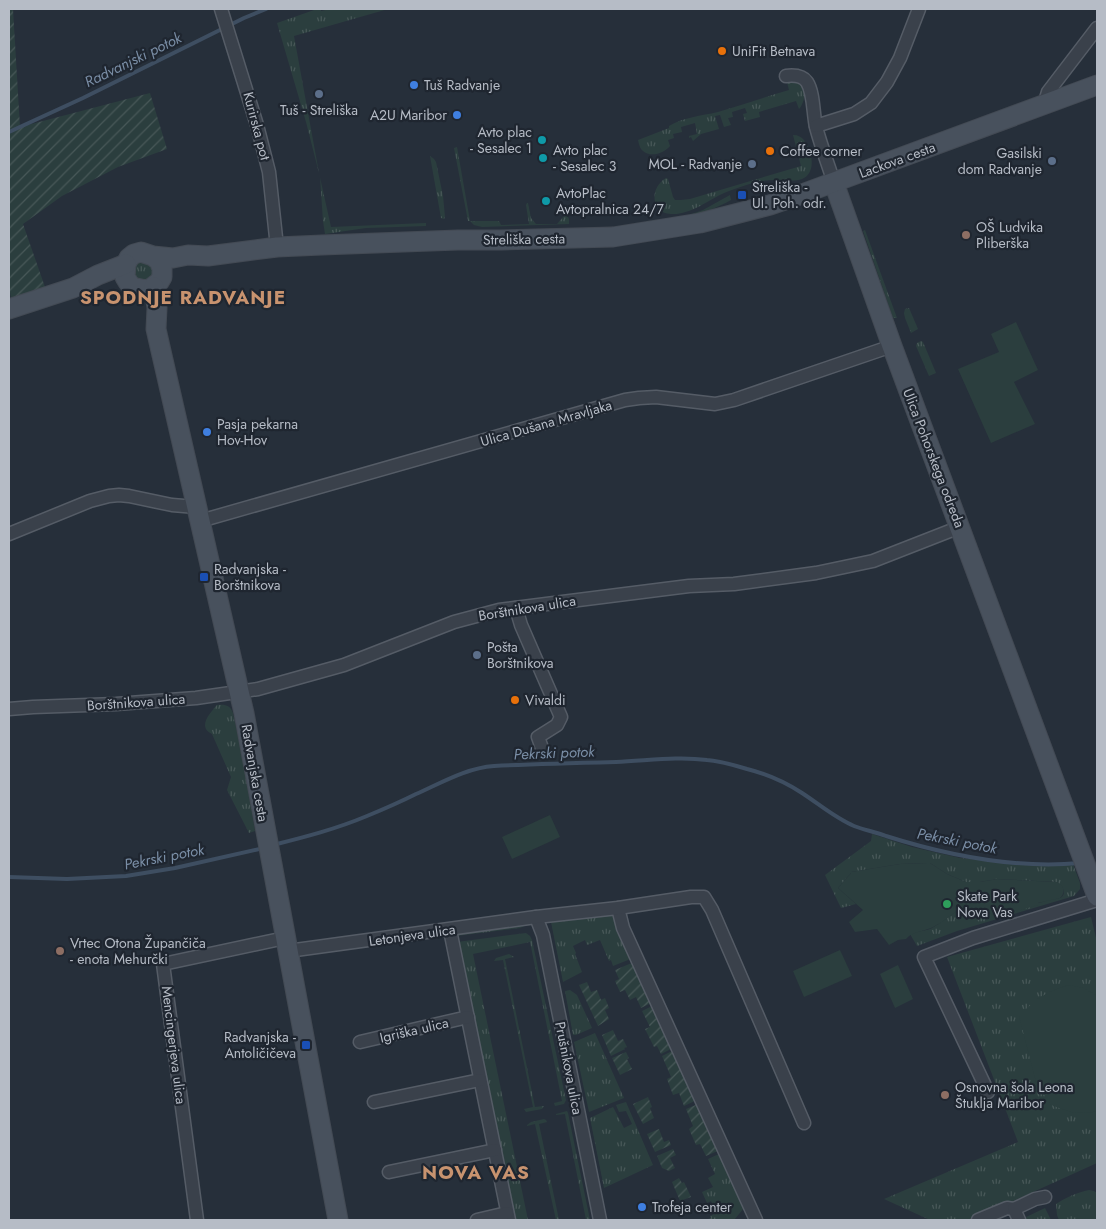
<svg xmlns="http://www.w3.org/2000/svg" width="1106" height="1229" font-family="Jost,sans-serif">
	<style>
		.grass { fill: url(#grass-tufts) }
		.garden { fill: url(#garden-furrows) }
		.pitch { fill: #2b3e3e }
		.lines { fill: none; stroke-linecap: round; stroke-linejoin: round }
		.stream { stroke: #3e4e61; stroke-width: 4 }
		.street-casing { stroke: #555c66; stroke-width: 15 }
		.secondary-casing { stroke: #434a54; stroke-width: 21 }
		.street { stroke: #3a414b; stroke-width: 12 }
		.secondary { stroke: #48515d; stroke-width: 19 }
		.food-dot { fill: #e8710a; stroke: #1f2630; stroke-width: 2 }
		.shop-dot { fill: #3f7fe0; stroke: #1f2630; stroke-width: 2 }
		.service-dot { fill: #5c6f8a; stroke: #1f2630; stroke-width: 2 }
		.culture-dot { fill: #0f9aa8; stroke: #1f2630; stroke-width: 2 }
		.transit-dot { fill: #1a4fb4; stroke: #1f2630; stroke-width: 2 }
		.education-dot { fill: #8d6e63; stroke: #1f2630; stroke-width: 2 }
		.leisure-dot { fill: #2e9e5b; stroke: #1f2630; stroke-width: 2 }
		.labels { text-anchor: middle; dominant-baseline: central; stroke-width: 4.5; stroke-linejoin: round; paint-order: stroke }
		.poi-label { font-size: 14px; fill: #b6bcc6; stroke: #1f2630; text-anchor: start }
		.street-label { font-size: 14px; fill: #b6bcc6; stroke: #1f2630 }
		.water-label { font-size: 15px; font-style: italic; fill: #7a8ea6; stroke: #1f2630 }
		.district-label { font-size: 19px; font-weight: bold; letter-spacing: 1px; fill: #c8936f; stroke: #1f2630 }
	</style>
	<defs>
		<pattern id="grass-tufts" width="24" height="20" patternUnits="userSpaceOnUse" patternTransform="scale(1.25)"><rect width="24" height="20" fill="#2b3e3e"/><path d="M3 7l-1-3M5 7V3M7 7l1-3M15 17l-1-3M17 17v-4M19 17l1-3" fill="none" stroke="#485858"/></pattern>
		<pattern id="garden-furrows" width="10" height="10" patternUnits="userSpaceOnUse" patternTransform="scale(1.25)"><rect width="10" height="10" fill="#2b3e3e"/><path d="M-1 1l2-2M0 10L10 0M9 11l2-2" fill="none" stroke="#485858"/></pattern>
	</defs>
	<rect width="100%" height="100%" fill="#262f3a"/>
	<g class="grass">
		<path d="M317,9H321V11L331,9H388L294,36L319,173L331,227L426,223V226L366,228L325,234L323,221L320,177L306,122L277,23Z"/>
		<path d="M791,81C793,82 798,82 800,83C808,88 804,104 799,109L796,101L759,112L760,117L745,121L743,114L747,113L745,108L732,112L733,117L728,118L731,125L724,127L720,115L715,116L719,129L701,134L693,141L691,137L689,138V136L697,134L695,123L681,127L682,132L673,134L674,138L668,140L670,146C664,153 651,158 643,151C640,149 639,144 638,140L669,128V126C684,117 701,116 718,112C742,105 765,97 789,90L787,82Z"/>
		<path d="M793,135C803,135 807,143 810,152C813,162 813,174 802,179C794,182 784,180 775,180C768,180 760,181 753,183C743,186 733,189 724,193C707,201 690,215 671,214C651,213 649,188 666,178L668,179L673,197L675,200H681L690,199L801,166Z"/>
		<path d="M457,147L470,221H499L501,225L529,224L526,205L527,203H528L531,218L536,224H557L564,216L567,215L569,219V224L482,227L474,225L470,221H468L454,148Z"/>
		<path d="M430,156L434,159L436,162L443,196L445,217L444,219L441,218Z"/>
		<path d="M730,195L731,200C716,208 703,214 686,216L703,210Z"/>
		<path d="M865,230L897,318H893L863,231Z"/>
		<path d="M141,260L152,264L154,274L147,282L140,281L135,277L134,266Z"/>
		<path d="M909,308L918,329L911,333L905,318L904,313L905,309Z"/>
		<path d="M921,341L923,342L936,373L929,376L916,346L917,343Z"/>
		<path d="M217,705C225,704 230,705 233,713L244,766L255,831L249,833L227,790L231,777L212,734C197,727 210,713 217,705Z"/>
		<path d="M872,834L912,847L960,858L1038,866H1053L1073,864L1080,883V889L1074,896L957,931L917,946L910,934C916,931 924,931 930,929C940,924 949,916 958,910H963L998,915L1052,899C1053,899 1060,898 1060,898C1068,894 1062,885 1057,882L997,879L980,882H966L947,874L930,863H927L900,864L851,872V873L838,888L856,904L841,908L825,875L871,841Z"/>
		<path d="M613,910L633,958L613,966L611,960L609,961L600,940L587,945L585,940L573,946L576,953L575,954L582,972L563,982L551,922Z"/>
		<path d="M1091,917L1097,942V1163L971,1220H930L884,1199L1018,1142L947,957Z"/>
		<path d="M525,924L527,925L520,928L456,936L457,933Z"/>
		<path d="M526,933L530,936L532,940L566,1100L564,1104L555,1106L554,1103L562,1101L530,942L473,954L528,1220H514L457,942Z"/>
		<path d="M509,954L514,957L505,959L535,1107L544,1106L542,1109L526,1112L524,1109L533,1107L503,960L494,961L496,958Z"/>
		<path d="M570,990L577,995L592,1028L576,1035H573L565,991Z"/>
		<path d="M595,1033L624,1098L589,1112L574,1042Z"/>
		<path d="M626,1102L653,1165L604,1188L590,1118L613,1107L624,1128L632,1124L626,1111L619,1112L616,1105Z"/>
		<path d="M567,1111L568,1113L590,1220H586L565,1114L556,1115V1114Z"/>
		<path d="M544,1119L546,1120L547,1122L539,1124L559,1220H556L535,1124L527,1126V1125L531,1122Z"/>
		<path d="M721,1153L744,1208L734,1220H706L711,1218L710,1216L716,1213L711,1201L707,1203L702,1192L713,1187L708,1178L715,1174L708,1159Z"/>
		<path d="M1089,1190L1094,1191L1097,1193V1219L1095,1220H1059L1057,1215L1056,1204C1065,1198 1078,1192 1089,1190Z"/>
		<path d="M1045,1208L1051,1220H1023L1022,1219Z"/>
	</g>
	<g class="garden">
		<path d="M9,9H13L20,127L150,93L167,149L118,167L62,196L23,224L45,287L11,298L9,287Z"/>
		<path d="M634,962L653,1002L641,1008L636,997L630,1000L625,990L620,992L615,981L619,979L615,970Z"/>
		<path d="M587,982L591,992L597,990L601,1000L605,998L609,1008L605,1010L609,1019L598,1026L579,985Z"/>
		<path d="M654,1005L669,1037L666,1039L671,1049L661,1054L657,1046L654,1047L645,1029L650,1027L642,1011Z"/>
		<path d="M613,1030L618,1041L623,1039L627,1047L624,1048L625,1049L611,1056L602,1035Z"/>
		<path d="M672,1051L685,1081L688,1080L697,1100L684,1106L679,1093L673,1095L667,1079L671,1077L662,1056Z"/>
		<path d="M626,1052L629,1058L627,1059L632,1069L620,1075L612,1058Z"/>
		<path d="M648,1097L652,1107L650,1108L654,1118L643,1124L633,1104Z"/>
		<path d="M698,1104L720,1150L706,1156L700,1144L696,1145L689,1129L693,1126L686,1109Z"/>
		<path d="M659,1129L664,1142L669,1140L671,1145L655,1152L647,1134Z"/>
		<path d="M673,1149L676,1155L670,1158L675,1168L669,1171L662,1168L657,1156Z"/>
		<path d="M679,1178L682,1183L684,1182L691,1197L680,1201L672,1182Z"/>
	</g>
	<g class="pitch">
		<path d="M1016,322L1038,370L1014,382L1035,424L991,443L958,369L999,352L991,334Z"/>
		<path d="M550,815L560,837L512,859L502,837Z"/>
		<path d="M927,863H930L947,874L966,882H980L997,879L1057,882C1064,885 1066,893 1060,898L1038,903V905L1014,912L1013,911L998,915L963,910H958C950,916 943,922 935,926C925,932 914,930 906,939L898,940L889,945L877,929L855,932L849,922L863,910L838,888L851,873V872L900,864Z"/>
		<path d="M840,950L852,976L804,997L793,971Z"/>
		<path d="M898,965L913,999L895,1008L880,974Z"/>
		<path d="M1069,985L1084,988L1097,996V1111L1089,1113L1071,1112L1051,1105L1036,1082L1019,1016C1036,999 1045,992 1069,985Z"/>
	</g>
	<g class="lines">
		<g class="stream">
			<path d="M9,132L83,98L244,18L266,9"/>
			<path d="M273,845C305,837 336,829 367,816C384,809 400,802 416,794C441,783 466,768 494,766C535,764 575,763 616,762C646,761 677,756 707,760C720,761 734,765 747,769C767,774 785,782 802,793C819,804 835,818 854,826C864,830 876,832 886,836C949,856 1014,869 1080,863"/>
			<path d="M9,877L67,879L126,876L175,868L264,848"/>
		</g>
		<defs>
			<g id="street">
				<path d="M221,9L257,125L269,172L277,247"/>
				<path d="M786,76C794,75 802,75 807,82C814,93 813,114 816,127C821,146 828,164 834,183"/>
				<path d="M1044,105L1048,92L1097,28"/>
				<path d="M816,126L854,114L871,103L887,82L900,58L919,9"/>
				<path d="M200,521L625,400L639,398L656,397L715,404L734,400L892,346"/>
				<path d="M9,534L90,501L109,496L119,495L129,496L172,505L196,507"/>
				<path d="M516,608L521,625L561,717L557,725L538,737L543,751"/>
				<path d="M9,709L33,707L116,704L196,698L258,689L344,665L454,622L499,610L689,586L734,584L816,573L873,561L960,527"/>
				<path d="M618,908L623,928L756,1220"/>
				<path d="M536,917L543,935L600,1220"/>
				<path d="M450,930L509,1220"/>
				<path d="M288,951L536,917L618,908L691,897H704L712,910L804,1123"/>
				<path d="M360,1042L468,1017"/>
				<path d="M988,1092L924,957L973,938L1097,900"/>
				<path d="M374,1102L480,1080"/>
				<path d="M389,1172L495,1150"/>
				<path d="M197,1220L163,964L285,938"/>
				<path d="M477,1220L507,1213"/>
				<path d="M978,1220L1007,1208L1014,1209"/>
				<path d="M1019,1220L1014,1209L1035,1199L1045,1197"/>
			</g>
			<g id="secondary">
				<path d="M834,183L892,346L1097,896"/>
				<path d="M153,256L159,261L162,268V277L159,282L150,289L145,290L132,287L128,282L125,277L126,264L129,258L134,254L141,252L153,256L173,258L188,255L208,256L277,247L322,245L458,240H501L613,237L700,223L770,205L802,194L1097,85"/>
				<path d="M154,287L157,308L156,329L161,351L244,713L338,1220"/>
				<path d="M9,309L73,288L98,275L126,264"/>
			</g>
		</defs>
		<use href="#street" class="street-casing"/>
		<use href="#secondary" class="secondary-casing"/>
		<use href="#street" class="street"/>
		<use href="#secondary" class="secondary"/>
	</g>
	<g class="food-dot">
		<circle cx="722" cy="51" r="5"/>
		<circle cx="770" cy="151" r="5"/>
		<circle cx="515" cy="700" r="5"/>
	</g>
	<g class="shop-dot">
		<circle cx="414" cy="85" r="5"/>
		<circle cx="457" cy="115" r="5"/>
		<circle cx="207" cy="432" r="5"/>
		<circle cx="642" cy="1207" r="5"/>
	</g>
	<g class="service-dot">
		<circle cx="319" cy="94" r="5"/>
		<circle cx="1052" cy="161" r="5"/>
		<circle cx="752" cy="164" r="5"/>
		<circle cx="477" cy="655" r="5"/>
	</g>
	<g class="culture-dot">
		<circle cx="542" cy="140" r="5"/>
		<circle cx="543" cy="158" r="5"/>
		<circle cx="546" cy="201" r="5"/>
	</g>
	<g class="transit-dot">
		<rect x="737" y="190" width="10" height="10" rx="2.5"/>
		<rect x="199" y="572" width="10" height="10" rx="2.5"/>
		<rect x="301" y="1040" width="10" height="10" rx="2.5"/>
	</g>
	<g class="education-dot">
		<circle cx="966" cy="235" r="5"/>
		<circle cx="60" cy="951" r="5"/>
		<circle cx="945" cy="1095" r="5"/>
	</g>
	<circle class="leisure-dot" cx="947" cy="904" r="5"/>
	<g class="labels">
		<g class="poi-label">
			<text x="732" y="51">UniFit Betnava</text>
			<text x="424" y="85">Tuš Radvanje</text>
			<text x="319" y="110" text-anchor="middle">Tuš - Streliška</text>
			<text x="447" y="115" text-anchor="end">A2U Maribor</text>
			<text x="532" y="132" text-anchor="end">Avto plac<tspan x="532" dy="16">- Sesalec 1</tspan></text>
			<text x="553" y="150">Avto plac<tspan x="553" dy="16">- Sesalec 3</tspan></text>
			<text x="780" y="151">Coffee corner</text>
			<text x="1042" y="153" text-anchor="end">Gasilski<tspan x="1042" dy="16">dom Radvanje</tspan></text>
			<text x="742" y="164" text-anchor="end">MOL - Radvanje</text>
			<text x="752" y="187">Streliška -<tspan x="752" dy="16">Ul. Poh. odr.</tspan></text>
			<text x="556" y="193">AvtoPlac<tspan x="556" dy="16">Avtopralnica 24/7</tspan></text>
			<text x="976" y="227">OŠ Ludvika<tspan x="976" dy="16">Pliberška</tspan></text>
			<text x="217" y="424">Pasja pekarna<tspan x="217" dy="16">Hov-Hov</tspan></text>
			<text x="214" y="569">Radvanjska -<tspan x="214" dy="16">Borštnikova</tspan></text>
			<text x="487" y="647">Pošta<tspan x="487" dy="16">Borštnikova</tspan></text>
			<text x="525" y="700">Vivaldi</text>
			<text x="957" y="896">Skate Park<tspan x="957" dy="16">Nova Vas</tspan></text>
			<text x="70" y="943">Vrtec Otona Župančiča<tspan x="70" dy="16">- enota Mehurčki</tspan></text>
			<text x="296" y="1037" text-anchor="end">Radvanjska -<tspan x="296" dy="16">Antoličičeva</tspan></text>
			<text x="955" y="1087">Osnovna šola Leona<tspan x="955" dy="16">Štuklja Maribor</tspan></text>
			<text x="652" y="1207">Trofeja center</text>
		</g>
		<g class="street-label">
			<text transform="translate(257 126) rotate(75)">Kurirska pot</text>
			<text transform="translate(897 160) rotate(-20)">Lackova cesta</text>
			<text transform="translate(524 239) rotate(-1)">Streliška cesta</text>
			<text transform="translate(546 423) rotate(-16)">Ulica Dušana Mravljaka</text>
			<text transform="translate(934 458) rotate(69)">Ulica Pohorskega odreda</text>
			<text transform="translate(527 608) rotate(-9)">Borštnikova ulica</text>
			<text transform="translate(136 702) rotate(-4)">Borštnikova ulica</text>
			<text transform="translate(255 773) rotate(80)">Radvanjska cesta</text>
			<text transform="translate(412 935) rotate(-8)">Letonjeva ulica</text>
			<text transform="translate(414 1030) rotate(-13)">Igriška ulica</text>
			<text transform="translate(174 1045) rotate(83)">Mencingerjeva ulica</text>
			<text transform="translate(569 1068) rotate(79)">Prušnikova ulica</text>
		</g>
		<g class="water-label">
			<text transform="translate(133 60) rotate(-26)">Radvanjski potok</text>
			<text transform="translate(554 753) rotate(-2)">Pekrski potok</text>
			<text transform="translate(957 841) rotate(11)">Pekrski potok</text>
			<text transform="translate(164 857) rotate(-11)">Pekrski potok</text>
		</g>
		<g class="district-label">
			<text x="183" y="297">SPODNJE RADVANJE</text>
			<text x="476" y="1172">NOVA VAS</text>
		</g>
	</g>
	<rect width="1106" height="1229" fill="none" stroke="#b6bcc6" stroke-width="20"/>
</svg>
